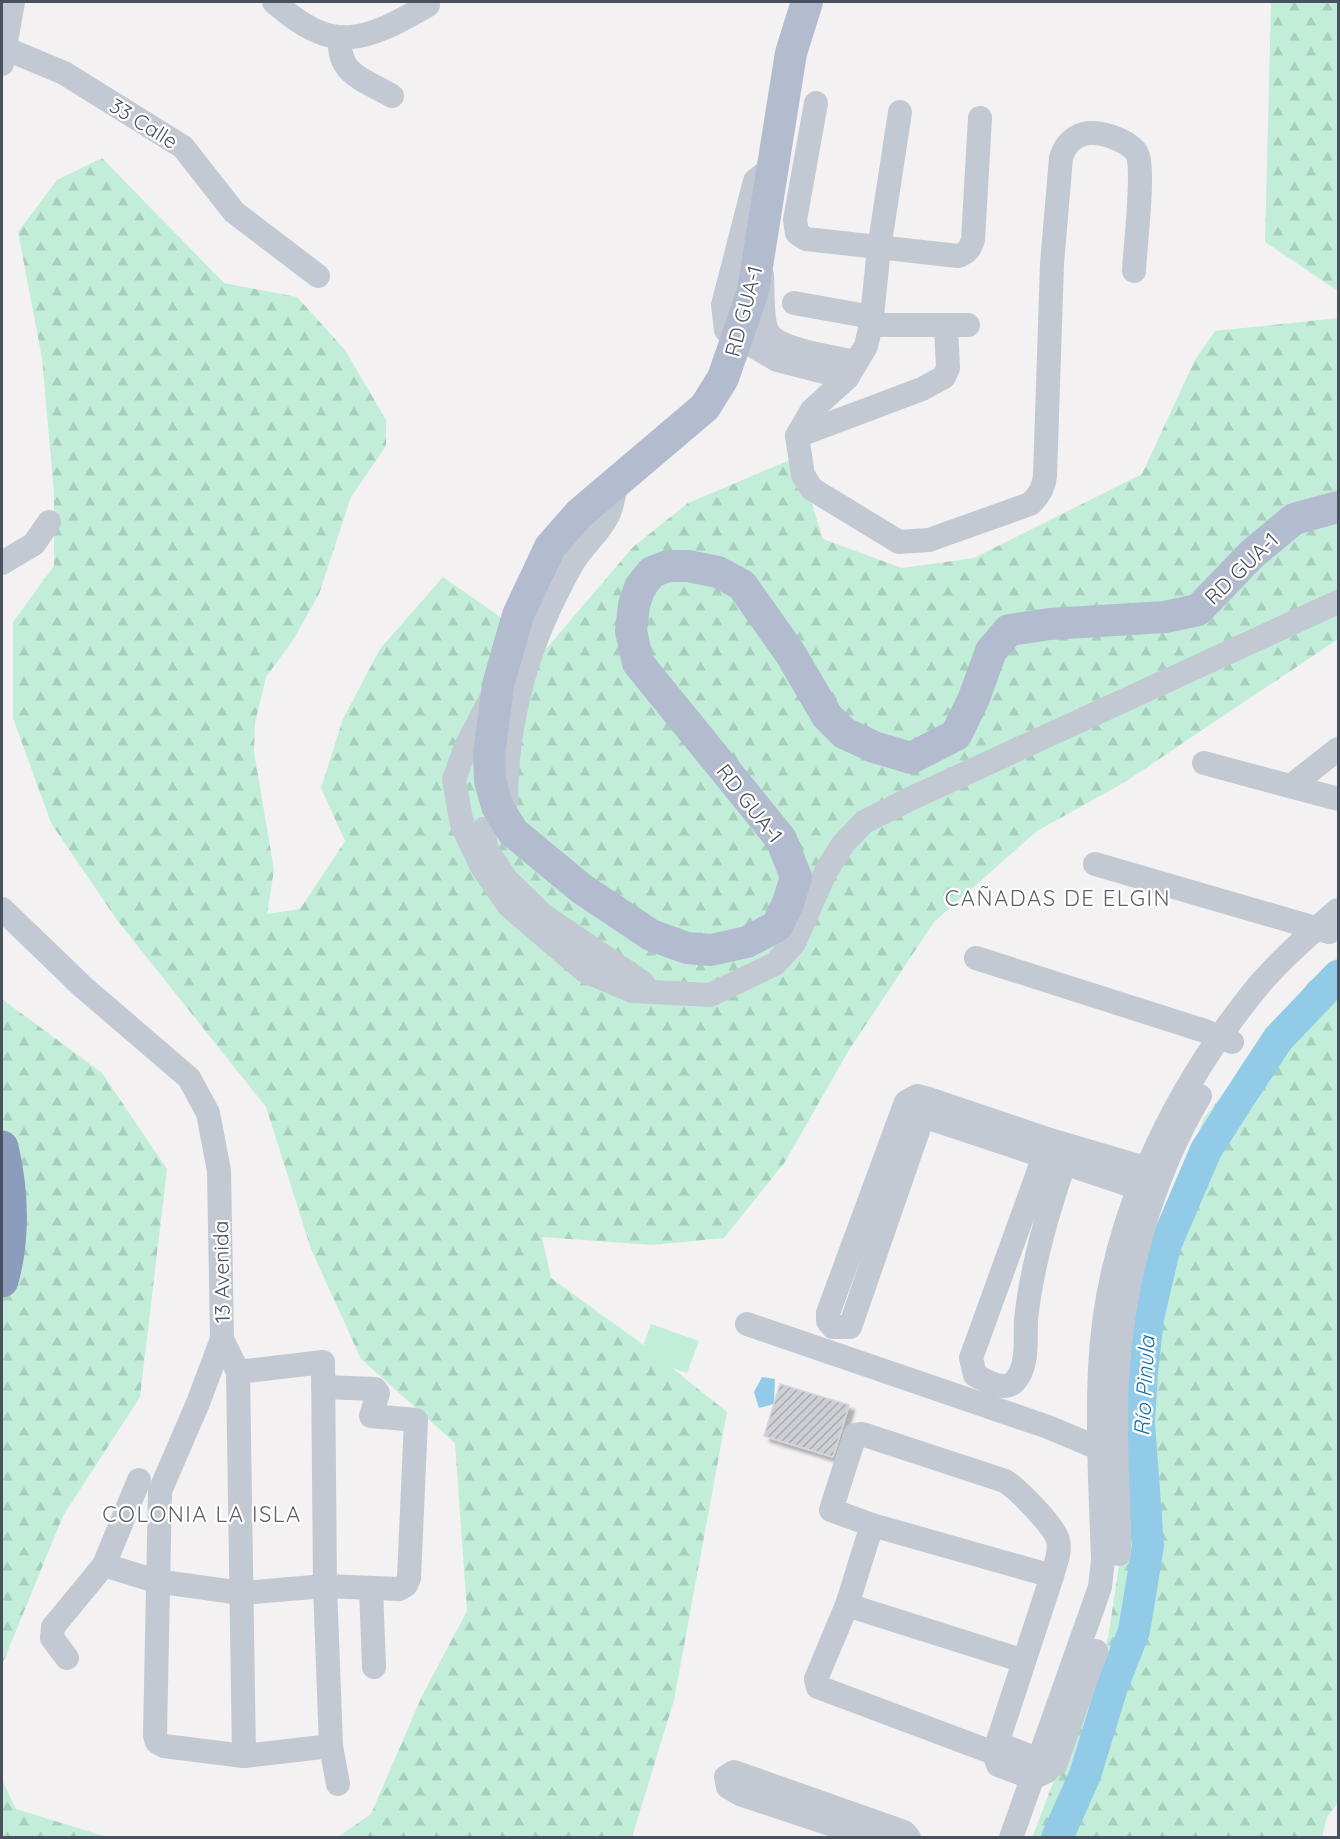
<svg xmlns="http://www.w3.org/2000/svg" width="1340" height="1839" font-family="Quicksand,sans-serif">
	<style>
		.green { fill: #c2eed9 }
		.forest { fill: url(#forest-firs) }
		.water { fill: #92cbe8 }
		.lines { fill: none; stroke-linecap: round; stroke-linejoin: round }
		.river { stroke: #92cbe8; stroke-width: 32 }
		.building { fill: url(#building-hatch); stroke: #d5d6dc; stroke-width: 1.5; filter: url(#shadow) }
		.minor { stroke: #c2c9d2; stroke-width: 24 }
		.major { stroke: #b2bcce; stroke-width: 32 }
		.highway { stroke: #8b9dbd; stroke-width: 33 }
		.labels { text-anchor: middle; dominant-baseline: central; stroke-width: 4.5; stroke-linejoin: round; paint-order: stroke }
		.street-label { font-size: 21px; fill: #4a515e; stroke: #fff }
		.neighbourhood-label { font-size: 22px; letter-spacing: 1.5px; fill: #5e6066; stroke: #fff }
		.water-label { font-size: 22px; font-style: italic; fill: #1474a7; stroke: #fff }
	</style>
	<defs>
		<pattern id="forest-firs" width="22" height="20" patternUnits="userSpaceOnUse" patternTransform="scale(1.5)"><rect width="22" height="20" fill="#c2eed9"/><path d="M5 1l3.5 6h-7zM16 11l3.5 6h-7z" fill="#a8cebd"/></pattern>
		<pattern id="building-hatch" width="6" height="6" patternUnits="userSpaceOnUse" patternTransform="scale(1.5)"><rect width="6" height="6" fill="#cecfd5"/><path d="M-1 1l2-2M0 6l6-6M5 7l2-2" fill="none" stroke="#a9aab0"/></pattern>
		<filter id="shadow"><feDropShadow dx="5.5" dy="5.5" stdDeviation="1.5" flood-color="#0004"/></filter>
	</defs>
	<rect width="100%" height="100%" fill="#f3f1f1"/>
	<path class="green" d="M651,1324L699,1341L687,1373L639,1357Z"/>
	<g class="forest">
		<path d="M1271,2H1338V291L1265,242Z"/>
		<path d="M102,158L224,283L297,297L345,350L386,420V446L351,497L319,594L293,640L266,677L255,723L254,752L274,870L267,914L300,909L345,841L321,788L343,719L380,649L443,577L546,649L633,547L688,503L797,457L823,539L902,568L974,558L1142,474L1195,360L1215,331L1338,318V639L1125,782L1037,831L934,922L849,1050L785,1162L724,1238L652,1245L542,1237L551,1278L638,1341L727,1412L674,1700L632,1837H338L371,1814L422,1696L467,1611L455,1443L361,1359L311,1249L266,1107L117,920L51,823L13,718V622L54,566V493L42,358L18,232L57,180Z"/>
		<path d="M1338,957V1803L1327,1817L1322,1837L1032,1838L1108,1638L1125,1526L1126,1414L1145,1260L1205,1117L1308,983Z"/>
		<path d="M2,999L102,1073L167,1169L140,1397L63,1516L2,1665Z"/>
		<path d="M2,1780L16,1809L107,1837H2Z"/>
	</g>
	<path class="water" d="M762,1377L775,1379L774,1404L759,1408L754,1392Z"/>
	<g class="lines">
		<path class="river" d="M1057,1838L1085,1775L1112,1687L1134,1631L1148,1546L1139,1423L1142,1373L1148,1318L1165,1246L1206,1150L1236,1103L1278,1039L1338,976"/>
	</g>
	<path class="building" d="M780,1384L849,1405L833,1457L764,1436Z"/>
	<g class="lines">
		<g class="minor">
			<path d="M274,2C334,55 364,42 428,5"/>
			<path d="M340,40C338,75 365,80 392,96"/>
			<path d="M2,47L64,73L183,147L234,212L318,276"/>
			<path d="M2,64L13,2"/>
			<path d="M816,103L795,220L797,233L806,239L958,256C967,253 970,249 973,240L980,118"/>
			<path d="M900,112L879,249L871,325L866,346L847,378L812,410L797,436L803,475L812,489L899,542L929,540L1030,504C1039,496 1044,488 1045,476L1052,264L1061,158C1065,144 1075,134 1090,133C1104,132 1133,142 1138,156C1144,176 1135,247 1134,271"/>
			<path d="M772,167L755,181L723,305L726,330L777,360L847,378"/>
			<path d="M762,275C763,288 761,321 768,332C778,351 836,357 856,362"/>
			<path d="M794,303L872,317"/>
			<path d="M871,325H968"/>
			<path d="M797,436L922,389L944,377L948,368L946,327"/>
			<path d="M2,563L34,544L49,522"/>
			<path d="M492,697L466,746L454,780L462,825L482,867L509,906L585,971L632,991L710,995L775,964L794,943L826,871L843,844L864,822L912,798L1338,602"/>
			<path d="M1204,763L1338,799"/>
			<path d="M1291,786L1338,749"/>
			<path d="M506,802C506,716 529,641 571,566C581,547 601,532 609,513C613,504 614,492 617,482"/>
			<path d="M484,829L486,849L506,879L544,916L643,983"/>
			<path d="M1095,864L1329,932"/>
			<path d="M2,909L83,987L189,1078L208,1113L219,1171L222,1339L238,1372L244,1756"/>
			<path d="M976,958L1205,1031L1232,1042"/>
			<path d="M929,1099L850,1327H833L828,1321V1313L903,1110L906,1102L917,1096L929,1099L1050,1140L1159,1172"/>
			<path d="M908,1111L1154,1193"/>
			<path d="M1050,1140L971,1358L975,1375C986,1381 1003,1392 1014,1382C1029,1368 1025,1338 1026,1320C1032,1261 1051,1202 1070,1146"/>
			<path d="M747,1324L1048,1427L1112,1454"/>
			<path d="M222,1339L198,1403L160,1491L155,1736L157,1742L164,1746L244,1756L331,1746"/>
			<path d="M238,1372L323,1362L325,1586L331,1746L338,1784"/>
			<path d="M1119,1554C1119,1492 1113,1428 1118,1366C1125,1273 1152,1177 1200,1096"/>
			<path d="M104,1565L139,1480"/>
			<path d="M371,1588L374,1667"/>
			<path d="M847,1605L872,1525"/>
			<path d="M67,1658L52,1638L53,1627L104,1565L156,1581L241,1593L325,1586L399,1589L406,1585L409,1578L416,1420L371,1416L378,1393L375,1389L323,1387"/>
			<path d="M1024,1661L847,1605L816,1679L818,1687L994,1753L1006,1747L1040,1760"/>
			<path d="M1055,1765L1096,1651"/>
			<path d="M1047,1771L1033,1778L998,1765L994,1753L1052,1576C1055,1565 1061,1552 1058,1540C1054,1526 1018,1489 1005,1481L862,1434L855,1435L831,1510L872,1525L1052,1576"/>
			<path d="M872,1838L740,1794L728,1787L726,1777L734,1772L904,1832L909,1838"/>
			<path d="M1011,1838L1100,1587L1103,1560C1101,1497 1097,1433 1100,1369C1106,1228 1170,1093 1259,985C1283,957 1311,933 1338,910"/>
		</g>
		<path class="major" d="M807,2L791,53L753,291L723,378L705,407L579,514L550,547L518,615L498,685L489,755L490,781L497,806L513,832L582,889L651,935L687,948L711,950L747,942L777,926L788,903L796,877L781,839L638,663L631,631L634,605L640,587L652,572L668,566H688L718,572L742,585L790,653L827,716L844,733L874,747L911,758L956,735L974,698L991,651L1009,630L1050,624L1165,617L1198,610L1252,554L1294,519L1338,507"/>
		<path class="highway" d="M2,1147C12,1190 14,1237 2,1281"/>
	</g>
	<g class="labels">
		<g class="street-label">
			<text transform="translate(144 123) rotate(32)">33 Calle</text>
			<text transform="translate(743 311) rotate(-75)">RD GUA-1</text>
			<text transform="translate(1241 568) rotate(-44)">RD GUA-1</text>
			<text transform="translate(750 803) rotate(52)">RD GUA-1</text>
			<text transform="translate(221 1272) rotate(-91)">13 Avenida</text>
		</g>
		<g class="neighbourhood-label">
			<text x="1058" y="898">CAÑADAS DE ELGIN</text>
			<text x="202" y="1514">COLONIA LA ISLA</text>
		</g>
		<g class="water-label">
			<text transform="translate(1144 1386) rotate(-87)">Río Pinula</text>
		</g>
	</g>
	<rect width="1340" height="1839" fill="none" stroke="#4a515e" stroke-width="6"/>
</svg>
